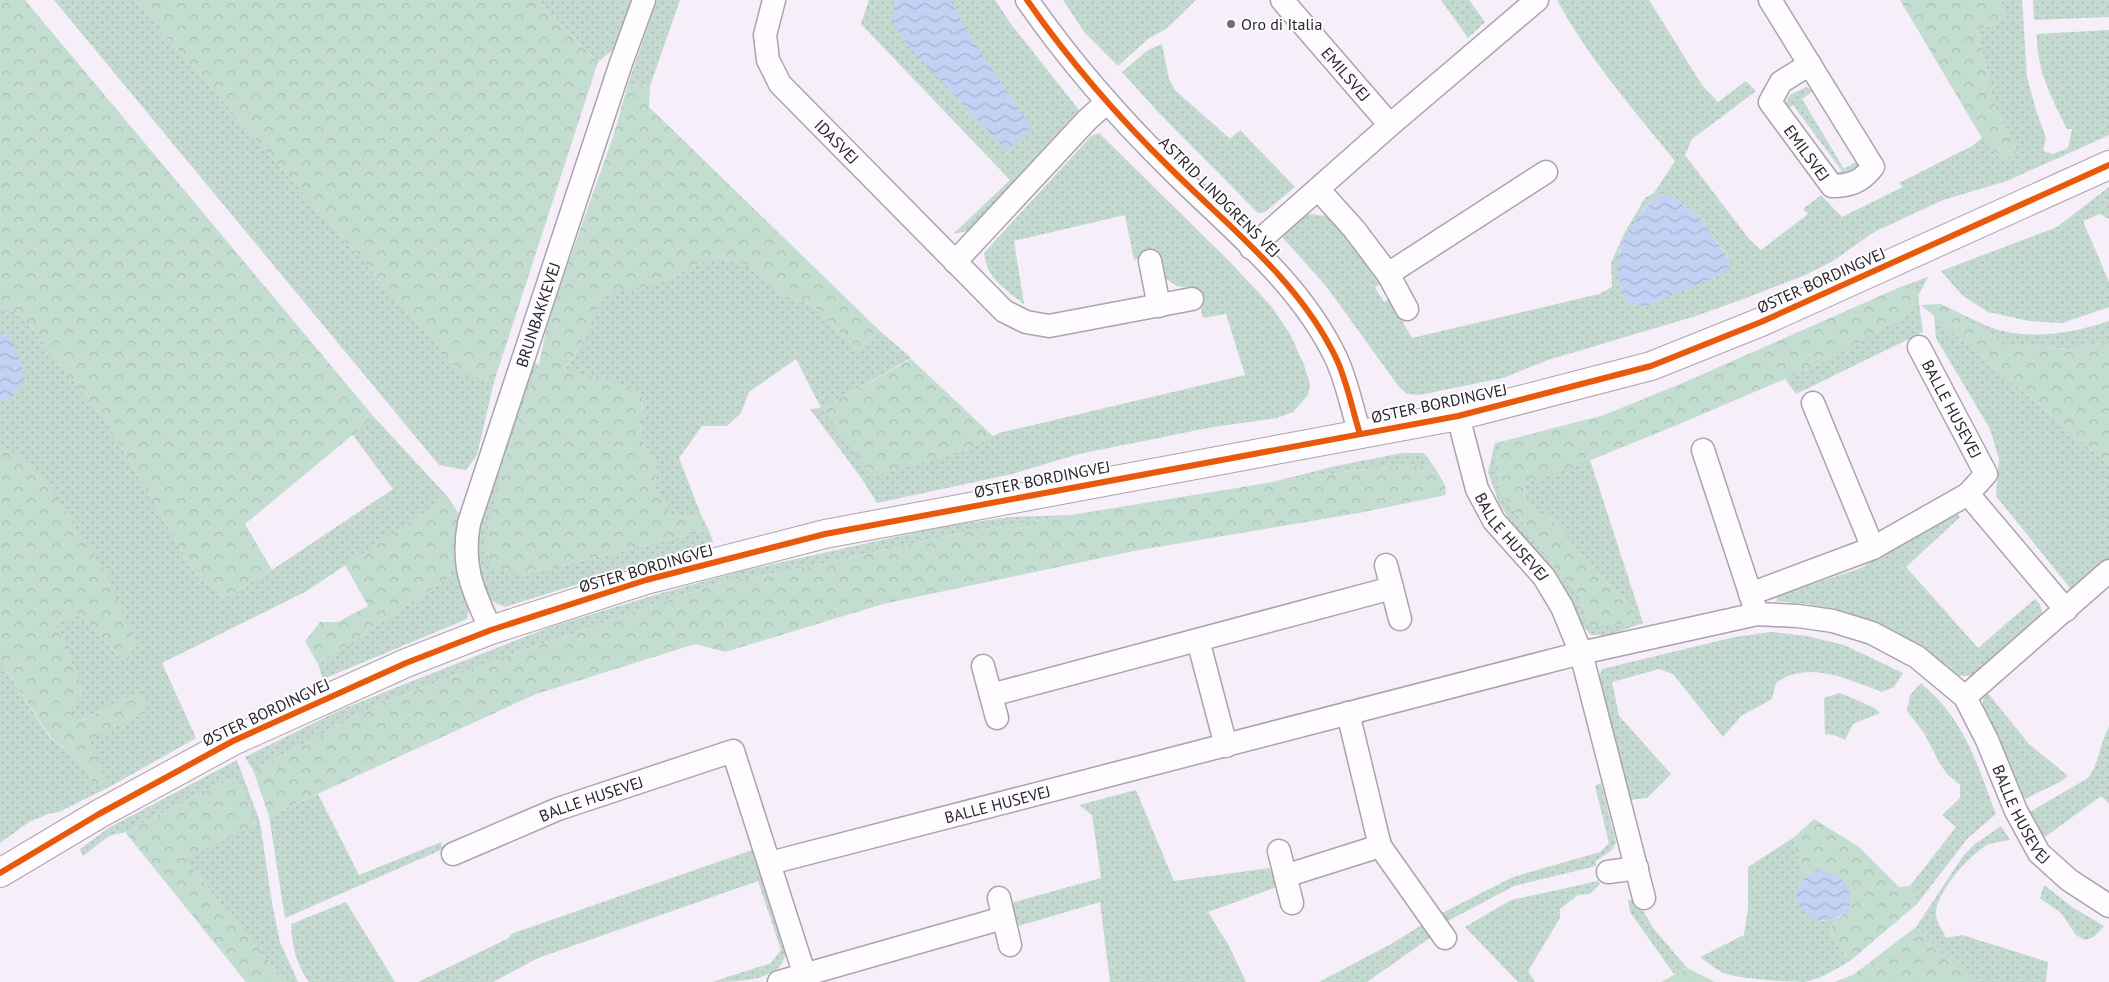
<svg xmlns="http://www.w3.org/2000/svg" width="2109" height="982" font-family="'PT Sans',sans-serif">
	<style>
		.grass { fill: url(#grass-dots); fill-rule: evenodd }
		.forest { fill: url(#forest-crowns) }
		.water { fill: url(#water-waves) }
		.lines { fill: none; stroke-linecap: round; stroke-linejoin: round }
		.minor-casing { stroke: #aaa4ac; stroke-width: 25 }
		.tertiary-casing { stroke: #aaa4ac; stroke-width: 30 }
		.minor { stroke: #fefcfe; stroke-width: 22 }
		.tertiary { stroke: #fefcfe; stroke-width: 28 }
		.cycleway-casing { stroke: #fdfdfd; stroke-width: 9 }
		.cycleway { stroke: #e8590c; stroke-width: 6 }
		.poi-dot { fill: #716b74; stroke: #fdfdfd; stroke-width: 2 }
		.labels { text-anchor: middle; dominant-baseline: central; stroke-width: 4; stroke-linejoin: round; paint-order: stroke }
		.poi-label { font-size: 16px; fill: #2a252c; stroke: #fdfdfd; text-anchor: start }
		.street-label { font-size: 16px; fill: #2a252c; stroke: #fdfdfd }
	</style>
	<defs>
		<pattern id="grass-dots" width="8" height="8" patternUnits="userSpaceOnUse" patternTransform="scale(1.25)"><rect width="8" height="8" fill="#c4d9d0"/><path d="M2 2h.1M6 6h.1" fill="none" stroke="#a9bab3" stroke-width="1.8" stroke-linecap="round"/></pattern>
		<pattern id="forest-crowns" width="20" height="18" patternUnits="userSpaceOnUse" patternTransform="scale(1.25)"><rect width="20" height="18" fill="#c4ddd1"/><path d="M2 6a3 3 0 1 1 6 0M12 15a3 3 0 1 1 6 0" fill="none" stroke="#a9beb4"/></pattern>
		<pattern id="water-waves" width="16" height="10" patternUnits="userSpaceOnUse" patternTransform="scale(1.25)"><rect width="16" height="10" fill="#c3d1f4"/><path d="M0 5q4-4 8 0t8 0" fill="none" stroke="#a8b3d1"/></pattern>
	</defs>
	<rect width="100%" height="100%" fill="#f6eef9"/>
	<g class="grass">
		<path d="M54,0H134L461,373L494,382L477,455L466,470L439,465Z"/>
		<path d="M538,0H640L627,38L598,62Z"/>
		<path d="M657,0H680L650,86L628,84Z"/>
		<path d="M869,0H995L1011,24L1079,110L968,231L953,234L1010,180L861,24Z"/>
		<path d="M1063,0H1196L1166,29L1149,38L1118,66L1085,33Z"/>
		<path d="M1441,0H1469L1485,22L1468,38Z"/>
		<path d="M1557,0H1649L1702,85L1718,102L1746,81L1756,91L1692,139L1685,155L1749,239L1761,250L1808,214L1803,209L1821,195L1842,217L1903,187L1899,183L1972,146L1982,138L2003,160L2018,152L1996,110L1977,29L2007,20L2001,0H2022L2027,77L2036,110L2046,138L2043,151L2053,154L2068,148L2072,129H2067C2052,99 2036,69 2037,34L2109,30V135L2007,181L1943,200L1874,232L1833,261L1805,275L1754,295L1696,316L1548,360L1503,378L1419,395L1407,394L1399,387L1326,286L1282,237L1286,230L1303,213L1326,216L1333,222L1382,283L1375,287L1384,302L1390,299L1412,338L1599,294L1612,287L1611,263L1624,234L1645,198L1654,193L1675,161C1633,109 1589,59 1557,0ZM1658,196H1672L1700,218L1729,258L1619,252L1643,210Z"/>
		<path d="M2033,0H2109V17L2034,20Z"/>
		<path d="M1162,44L1169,79L1175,90L1230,139L1240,130L1295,187L1265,212L1258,213L1157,111L1122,72L1148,50Z"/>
		<path d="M1806,87L1813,91L1802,99L1844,169L1856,162L1858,166V173L1845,178L1835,173L1842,171L1793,105L1788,109L1786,102L1790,95Z"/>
		<path d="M1099,133L1231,263L1271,306L1290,334L1304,365L1310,384L1308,395L1293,412L1277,418L1213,427L1079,454L1012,474L877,503L862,479L810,409L821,408L796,359L749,392L741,413L727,426H702L679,458L701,515H672L653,484L658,471L641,437L643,399L564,371L582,343L604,294L666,281L691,266L720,258L748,265L782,295L813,305L858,350L881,332L911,358L822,409L957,454L999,433L1245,375L1226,314L1203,318L1196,289L1177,286L1166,279L1159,253L1134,260L1125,215L1014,241L1024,304C1006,290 986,278 984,253L1091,136Z"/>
		<path d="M2109,187V219L2100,214L2083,221L2109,282V307L2062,323L2029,321L1988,312L1962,295L1941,271L2057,227Z"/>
		<path d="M1928,277L1918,296L1923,332L1796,394L1785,379L1820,364L1912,288H1898Z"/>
		<path d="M1941,304C1956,311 1971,319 1987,326C2024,341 2072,334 2109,321V341L2070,349L2005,344Z"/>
		<path d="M0,307L21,315L108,424L195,574L225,598L272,570L393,489L352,434L374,417L448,497L305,592L162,663L196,738L111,786L59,812L48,814L29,822L0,843V661L50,738L81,762L95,787L86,741L147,711L141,691L80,721L68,711L83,691L56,624L79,614L126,664L3,445H0Z"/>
		<path d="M1934,316L2109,465V561L2074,593L1996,496L1999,459L1990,429L1936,338Z"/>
		<path d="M534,362L539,365L503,463L522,575L709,530L713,542L505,607C501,605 494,603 491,600C474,582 477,541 478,518Z"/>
		<path d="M1504,441L1496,457L1499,489L1555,568L1578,592L1590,626L1635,610L1603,579L1551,519L1524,500L1525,485L1538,478L1590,460L1643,623L1609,635H1591L1579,622L1561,580L1511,522L1499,503L1488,472L1495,443Z"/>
		<path d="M1402,453H1424L1435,468L1409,464L1316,475L1272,482L1336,466Z"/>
		<path d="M1954,510L1960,517L1906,567L1978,648L2035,599L2040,604L2043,618L1980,672L1971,676H1957L1931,655L1835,611L1807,604L1776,601L1779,595L1861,568Z"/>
		<path d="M1072,515L960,533L790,571L718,583L515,653L377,705L253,770L245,757L340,710L420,678L550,627L665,592L742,571L945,526L1010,517Z"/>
		<path d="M456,539L470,604L467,619L323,679L318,664L450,577Z"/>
		<path d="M1771,632L1807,636L1844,645L1903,673L1894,687L1882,692C1849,680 1808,659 1776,683L1772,699L1741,716L1723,737L1673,674L1659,669L1612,682L1619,716L1671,774L1647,798L1629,800L1596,686L1602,669L1735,637Z"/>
		<path d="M1921,683C1928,690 1937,697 1943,705C1969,735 1982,777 1996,814L1968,838L1917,904L1910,886L1956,827L1942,815L1960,798V785L1947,774L1940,764L1924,733L1907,711L1910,695Z"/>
		<path d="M1987,692L2029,744L2068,776L2060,782L2025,799L1983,712V699Z"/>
		<path d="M1840,693L1875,708L1880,713L1853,724L1845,740L1834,735L1825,734L1824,698Z"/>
		<path d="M2109,727V804L2101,796L2045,837L2035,824L2030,812L2088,778C2099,764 2100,743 2109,727Z"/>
		<path d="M237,760L260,822L272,903L280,942L298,982H286L184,859L256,823L230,779L125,832L109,836L83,856L80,849L110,827Z"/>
		<path d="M1601,783L1616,843L1611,851L1596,861V866L1514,886L1444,923L1438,915L1513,877L1600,852L1609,843L1595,786Z"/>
		<path d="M1136,790L1174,881L1270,868L1277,887L1208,912L1229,946L1246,982H1110L1100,902L1015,927L1007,904L1101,878L1092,815L1079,805Z"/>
		<path d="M318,794L359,875L441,842L443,849L285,918L269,816Z"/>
		<path d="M2001,826L2010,840C2002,842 1991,842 1984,847C1968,857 1933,896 1936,916C1937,923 1943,931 1946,938L1962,935L2048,962L2046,982H1973L1916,927L1963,856L1975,844Z"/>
		<path d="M1793,838L1804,878L1796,892L1822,921L1839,918L1831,924L1832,938L1850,961C1836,969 1821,979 1804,982C1788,982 1747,979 1730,975C1719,972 1709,964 1700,957L1744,935L1748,908V867Z"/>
		<path d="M755,849L787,952C785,956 783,962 780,966C766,982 731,982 712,982L771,963L781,950L758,881L538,958L493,982H418L509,938L511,934Z"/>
		<path d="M1598,881L1600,884L1590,894L1578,895L1560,909V918L1528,971L1535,982H1518L1465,927L1511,900Z"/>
		<path d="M2044,885L2072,907L2104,926L2094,937L2085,940L2076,935L2061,913L2040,898Z"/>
		<path d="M1636,899L1654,929L1687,968L1674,974L1630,912L1628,900Z"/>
		<path d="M346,902L395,982H309C296,965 292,945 291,924Z"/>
		<path d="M1422,925L1431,937L1367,982H1319L1391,944Z"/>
	</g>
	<g class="forest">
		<path d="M0,0H25L374,417L245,524L272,570L225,598L195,574L108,424L21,315L0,307Z"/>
		<path d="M134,0H538L598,62L494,382L461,373Z"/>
		<path d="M1900,0H2001L2007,20L1977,29L1996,110L2018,152L2003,160L1982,138Z"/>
		<path d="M628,84L650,86L649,107L881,332L858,350L813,305L782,295L748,265L720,258L691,266L666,281L604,295L582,343L564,370L633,387L643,399L641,437L658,471L653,484L672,515H701L709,530L522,575L490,567L485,541L503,463L539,365L548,320L614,134Z"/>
		<path d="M1898,288H1912L1918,296L1908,315L1820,364L1677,425L1576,466L1538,478L1525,485L1524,500L1551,519L1603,579L1635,610L1631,624L1590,626L1578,592L1555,568L1499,489L1496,457L1504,441L1604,415L1685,382Z"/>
		<path d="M1941,304L2006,344L2070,349L2109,341V465L1921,305Z"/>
		<path d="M911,359L993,436L957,454L872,476L822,409Z"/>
		<path d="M0,445H3L42,476L105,571L136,644L126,664L79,614L56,624L83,691L68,711L81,721L141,690L148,711L87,741L108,780L95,787L81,762L51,738L0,661Z"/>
		<path d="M1409,464L1435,468L1445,485L1446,495L1359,513L1134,551L883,604L725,652L695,644L536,694L269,816L253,770L377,705L515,653L718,583L790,571L960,533L1316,475Z"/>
		<path d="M448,497L461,517L450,577L318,664L305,641L320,622H338L368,606L345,565Z"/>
		<path d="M230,779L241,780L256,823L185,860L286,982H246L125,832Z"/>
		<path d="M1814,819L1859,847L1899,887L1910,886L1917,904L1850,961L1832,938L1831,924L1849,910L1821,870L1804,878L1802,873L1793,838Z"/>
		<path d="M1916,927L1973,982H1834L1853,975Z"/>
		<path d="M1687,968L1715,982H1661Z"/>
	</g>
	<g class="water">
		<path d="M895,0H950L972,40L1032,128L1006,150L908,46L892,20Z"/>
		<path d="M1658,196H1672L1700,218L1729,259V271L1644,307L1626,301C1623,291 1618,280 1618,270C1617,241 1637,215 1658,196Z"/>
		<path d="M0,334H6L17,350L25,379L10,399L0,400Z"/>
		<path d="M1820,870C1844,876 1854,885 1849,911C1834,922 1812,926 1800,907C1797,903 1797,897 1796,892L1804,878Z"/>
	</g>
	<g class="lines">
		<defs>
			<g id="minor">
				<path id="s1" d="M774,0L765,35L768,60L780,84L1004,311L1026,322L1049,326L1192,299"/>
				<path d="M1027,0C1070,62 1119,118 1172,170C1230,228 1300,282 1336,358C1347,381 1352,409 1360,434"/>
				<path id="s2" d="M1282,0L1390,125"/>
				<path d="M1770,0L1873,167C1861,182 1850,186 1832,186L1770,102L1781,82L1810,64"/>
				<path d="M1318,189L1354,229L1388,274L1407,309"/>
				<path d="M1251,248L1390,125L1537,0"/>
				<path d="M1150,261L1159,306"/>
				<path d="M955,262L1087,120L1107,102"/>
				<path d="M1388,274L1546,172"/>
				<path d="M1813,403L1873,548"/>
				<path id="s3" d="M1458,416L1477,489L1494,521L1544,577L1562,607L1581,653L1644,898"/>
				<path d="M1703,450L1755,608"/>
				<path d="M1968,494L2066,610"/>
				<path d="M1386,565L1400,619"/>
				<path d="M1750,594L1873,548L1968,494L1986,474L1919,347"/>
				<path id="s4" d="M491,630C473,591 461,567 469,523L621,63L644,0"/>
				<path d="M1198,640L1226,746"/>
				<path d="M983,666L997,718"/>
				<path d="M991,695L1392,588"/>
				<path d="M1965,697L2109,571"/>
				<path d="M1348,713L1380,846L1445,938"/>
				<path d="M1279,851L1292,903"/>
				<path id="s5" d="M453,854L558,809L733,751L807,982"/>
				<path id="s6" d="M770,863L1581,653L1757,614L1798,616L1833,621L1872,633L1917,657L1965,697L1987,740L2016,811L2039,853L2069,880L2109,906"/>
				<path d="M1608,872L1637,868"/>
				<path d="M1285,876L1380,846"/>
				<path d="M999,898L1010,945"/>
				<path d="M779,982L1003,918"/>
			</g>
			<path id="tertiary" d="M0,873L99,814L233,741L406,663L491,630L646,580L825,534L1458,416L1651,366L1761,322L2109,165"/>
		</defs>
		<use href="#minor" class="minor-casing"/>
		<use href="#tertiary" class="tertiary-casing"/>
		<use href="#minor" class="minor"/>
		<use href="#tertiary" class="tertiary"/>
		<defs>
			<g id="cycleway">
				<path d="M1027,0C1070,62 1119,118 1172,170C1230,228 1300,282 1336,358C1347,381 1352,409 1360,434"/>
				<path d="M0,873L99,814L233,741L406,663L491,630L646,580L825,534L1458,416L1651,366L1761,322L2109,165"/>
			</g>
		</defs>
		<use href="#cycleway" class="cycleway-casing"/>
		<use href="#cycleway" class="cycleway"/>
	</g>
	<circle class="poi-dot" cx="1231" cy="24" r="5"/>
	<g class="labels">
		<g class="poi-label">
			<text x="1241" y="24">Oro di Italia</text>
		</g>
		<g class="street-label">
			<text stroke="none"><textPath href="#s2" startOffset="98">EMILSVEJ</textPath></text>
			<text stroke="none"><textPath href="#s1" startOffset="169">IDASVEJ</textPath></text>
			<text transform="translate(1807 153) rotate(54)">EMILSVEJ</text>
			<text transform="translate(1220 197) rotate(45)">ASTRID LINDGRENS VEJ</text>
			<text transform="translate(1821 280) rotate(-24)">ØSTER BORDINGVEJ</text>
			<text stroke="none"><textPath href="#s4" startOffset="331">BRUNBAKKEVEJ</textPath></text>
			<text transform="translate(1439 403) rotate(-12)">ØSTER BORDINGVEJ</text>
			<text transform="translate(1952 409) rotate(62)">BALLE HUSEVEJ</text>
			<text transform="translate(1042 479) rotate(-11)">ØSTER BORDINGVEJ</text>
			<text stroke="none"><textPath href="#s3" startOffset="135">BALLE HUSEVEJ</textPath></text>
			<text transform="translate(646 568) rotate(-16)">ØSTER BORDINGVEJ</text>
			<text transform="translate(266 712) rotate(-25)">ØSTER BORDINGVEJ</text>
			<text stroke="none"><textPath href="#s5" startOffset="149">BALLE HUSEVEJ</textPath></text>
			<text stroke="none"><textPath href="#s6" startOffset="235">BALLE HUSEVEJ</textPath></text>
			<text stroke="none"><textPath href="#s6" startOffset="1379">BALLE HUSEVEJ</textPath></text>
		</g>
	</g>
</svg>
